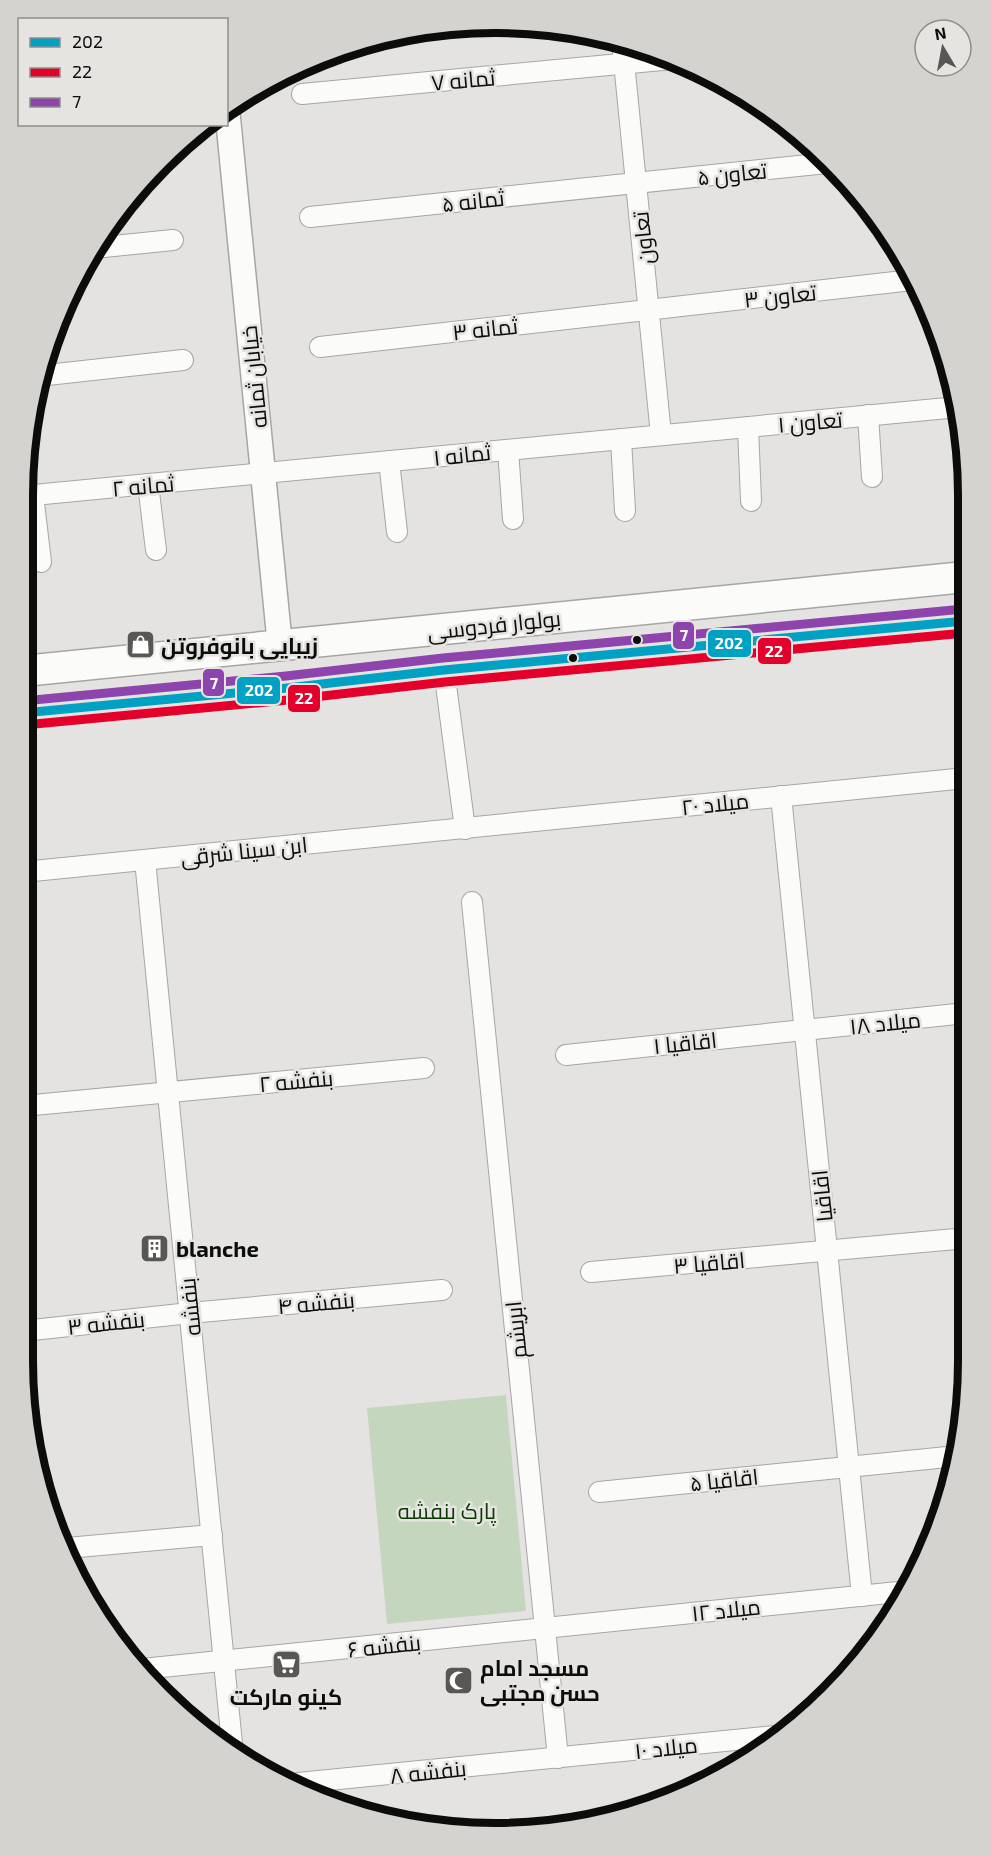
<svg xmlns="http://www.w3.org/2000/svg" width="991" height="1856" font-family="'Exo 2',Cairo,sans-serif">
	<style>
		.green { fill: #c5d6bf }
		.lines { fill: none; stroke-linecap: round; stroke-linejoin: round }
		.minor-casing { stroke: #a7a6a5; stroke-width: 22 }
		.tertiary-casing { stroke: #a7a6a5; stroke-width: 27 }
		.primary-casing { stroke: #a7a6a5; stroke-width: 33 }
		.minor { stroke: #fbfbfa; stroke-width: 20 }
		.tertiary { stroke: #fbfbfa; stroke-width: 24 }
		.primary { stroke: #fbfbfa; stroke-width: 30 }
		.bus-1-casing { stroke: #e5e4e0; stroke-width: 14 }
		.bus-2-casing { stroke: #e5e4e0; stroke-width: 14 }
		.bus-3-casing { stroke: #e5e4e0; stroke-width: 14 }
		.bus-1 { stroke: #01a1c4; stroke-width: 9 }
		.bus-2 { stroke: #e4002b; stroke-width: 9 }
		.bus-3 { stroke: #8e44ad; stroke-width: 9 }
		.bus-dot { fill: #0c0c0b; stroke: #e5e4e0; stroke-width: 2 }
		.labels { text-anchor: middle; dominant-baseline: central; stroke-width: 5; stroke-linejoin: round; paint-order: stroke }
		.street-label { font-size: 22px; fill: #0c0c0b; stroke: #e5e4e0 }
		.poi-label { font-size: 22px; font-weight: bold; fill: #0c0c0b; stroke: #e5e4e0; text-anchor: start }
		.park-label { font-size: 22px; fill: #0b3900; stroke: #e5e4e0 }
		.rim { fill: none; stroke: #0c0c0b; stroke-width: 8 }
		.line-badge { stroke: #e5e4e0; stroke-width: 2 }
		.badge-label { font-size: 16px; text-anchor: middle; font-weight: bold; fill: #fff }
	</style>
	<rect width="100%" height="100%" fill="#e4e3e1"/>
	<path class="green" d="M506,1395L526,1611L387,1624L367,1408Z"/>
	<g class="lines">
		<defs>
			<g id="minor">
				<path d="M622,42L661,435"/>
				<path d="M302,94L673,59"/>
				<path d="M310,217L827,163"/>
				<path d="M94,248L173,240"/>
				<path d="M320,347L912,280"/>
				<path d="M38,376L183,360"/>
				<path d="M868,415L872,477"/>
				<path d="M748,427L751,501"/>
				<path d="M621,439L625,511"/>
				<path d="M508,450L513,519"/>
				<path d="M389,461L397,532"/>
				<path d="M148,484L156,550"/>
				<path d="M33,495L41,562"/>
				<path d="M23,496L958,407"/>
				<path d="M444,670L465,829"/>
				<path d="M781,796L862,1596"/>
				<path d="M145,860L233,1754"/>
				<path d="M23,872L966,778"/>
				<path d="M472,902L558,1758"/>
				<path d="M566,1055L966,1013"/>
				<path d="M23,1106L424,1068"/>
				<path d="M591,1272L967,1238"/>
				<path d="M23,1331L190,1313L442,1290"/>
				<path d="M599,1492L957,1456"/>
				<path d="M67,1548L212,1535"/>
				<path d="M142,1669L908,1591"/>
				<path d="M298,1783L775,1736"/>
			</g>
			<path id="tertiary" d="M227,108L280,646"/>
			<g id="primary">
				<path d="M23,671L965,577"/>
				<path d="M23,713L287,688L444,670L965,621"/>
			</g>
		</defs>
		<use href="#minor" class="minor-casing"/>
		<use href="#tertiary" class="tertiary-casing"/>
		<use href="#primary" class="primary-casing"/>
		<use href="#minor" class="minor"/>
		<use href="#tertiary" class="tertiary"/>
		<use href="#primary" class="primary"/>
		<defs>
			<path id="bus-1" d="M23,713L287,688L444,670L965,621"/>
			<path id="bus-2" d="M24,725L288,700L445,682L965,633"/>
			<path id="bus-3" d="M23,701L286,676L443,658L964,609"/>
		</defs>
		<use href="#bus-1" class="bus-1-casing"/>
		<use href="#bus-2" class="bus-2-casing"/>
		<use href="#bus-3" class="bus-3-casing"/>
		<use href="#bus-1" class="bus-1"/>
		<use href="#bus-2" class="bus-2"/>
		<use href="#bus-3" class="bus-3"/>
	</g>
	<defs>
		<symbol id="shop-square" viewBox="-11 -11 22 22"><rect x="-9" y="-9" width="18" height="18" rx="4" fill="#585756" stroke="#e5e4e0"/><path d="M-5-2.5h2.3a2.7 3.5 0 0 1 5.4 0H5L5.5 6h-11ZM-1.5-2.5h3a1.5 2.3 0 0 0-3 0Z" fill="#fff"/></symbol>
		<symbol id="building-square" viewBox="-11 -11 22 22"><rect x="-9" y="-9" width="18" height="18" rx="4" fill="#585756" stroke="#e5e4e0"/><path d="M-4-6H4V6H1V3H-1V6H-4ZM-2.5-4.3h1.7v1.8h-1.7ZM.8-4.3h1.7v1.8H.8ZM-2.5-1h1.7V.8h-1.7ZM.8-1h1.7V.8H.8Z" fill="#fff"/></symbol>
		<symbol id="supermarket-square" viewBox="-11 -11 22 22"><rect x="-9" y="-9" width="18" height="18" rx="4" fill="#585756" stroke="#e5e4e0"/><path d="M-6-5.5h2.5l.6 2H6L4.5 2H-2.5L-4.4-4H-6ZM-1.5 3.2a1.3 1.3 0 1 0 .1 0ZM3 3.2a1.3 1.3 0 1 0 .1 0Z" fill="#fff"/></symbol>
		<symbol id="mosque-square" viewBox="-11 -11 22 22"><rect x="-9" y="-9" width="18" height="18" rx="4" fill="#585756" stroke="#e5e4e0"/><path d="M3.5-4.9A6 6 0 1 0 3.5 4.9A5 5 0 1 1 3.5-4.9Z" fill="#fff"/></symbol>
	</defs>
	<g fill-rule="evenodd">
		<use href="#shop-square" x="124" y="628" width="33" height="33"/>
		<use href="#building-square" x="138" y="1232" width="33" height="33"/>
		<use href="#supermarket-square" x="270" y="1648" width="33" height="33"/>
		<use href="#mosque-square" x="442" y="1664" width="33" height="33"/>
	</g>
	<g class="bus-dot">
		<circle cx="637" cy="640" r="5"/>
		<circle cx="573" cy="658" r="5"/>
	</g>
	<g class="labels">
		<g class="street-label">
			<text transform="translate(463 79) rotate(-5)">ثمانه ۷</text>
			<text transform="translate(732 173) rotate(-6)">تعاون ۵</text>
			<text transform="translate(473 200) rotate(-6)">ثمانه ۵</text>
			<text transform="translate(642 238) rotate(-96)">تعاون</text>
			<text transform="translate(780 295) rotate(-6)">تعاون ۳</text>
			<text transform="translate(485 328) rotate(-6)">ثمانه ۳</text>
			<text transform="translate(253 377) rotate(-96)">خیابان ثمانه</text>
			<text transform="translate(810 421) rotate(-5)">تعاون ۱</text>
			<text transform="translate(462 454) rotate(-6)">ثمانه ۱</text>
			<text transform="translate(143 485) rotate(-5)">ثمانه ۲</text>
			<text transform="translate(494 624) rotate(-6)">بولوار فردوسی</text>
			<text transform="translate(715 803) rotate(-6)">میلاد ۲۰</text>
			<text transform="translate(244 850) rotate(-6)">ابن سینا شرقی</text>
			<text transform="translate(885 1022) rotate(-6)">میلاد ۱۸</text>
			<text transform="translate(685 1042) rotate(-6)">اقاقیا ۱</text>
			<text transform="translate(296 1080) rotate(-5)">بنفشه ۲</text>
			<text transform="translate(821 1196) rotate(-96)">اقاقیا</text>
			<text transform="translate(709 1262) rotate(-5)">اقاقیا ۳</text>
			<text transform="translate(316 1302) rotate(-5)">بنفشه ۴</text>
			<text transform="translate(189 1307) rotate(-96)">بنفشه</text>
			<text transform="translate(106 1322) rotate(-6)">بنفشه ۳</text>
			<text transform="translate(515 1330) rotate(-96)">ابریشم</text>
			<text transform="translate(724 1479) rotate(-6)">اقاقیا ۵</text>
			<text transform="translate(726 1609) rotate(-6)">میلاد ۱۲</text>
			<text transform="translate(384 1645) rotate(-6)">بنفشه ۶</text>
			<text transform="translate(666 1747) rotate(-6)">میلاد ۱۰</text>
			<text transform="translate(428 1771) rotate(-6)">بنفشه ۸</text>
		</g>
		<g class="poi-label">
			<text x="161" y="645">زیبایی بانوفروتن</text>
			<text x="176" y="1248">blanche</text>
			<text x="480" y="1667">مسجد امام<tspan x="480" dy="25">حسن مجتبی</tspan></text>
			<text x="286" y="1696" text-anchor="middle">کینو مارکت</text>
		</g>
		<g class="park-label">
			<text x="447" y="1510">پارک بنفشه</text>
		</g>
	</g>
	<path d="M0 0H991V1856H0ZM495 33H496A462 462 0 0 1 958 495V1361A462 462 0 0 1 496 1823H495A462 462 0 0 1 33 1361V495A462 462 0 0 1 495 33Z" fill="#d4d3cf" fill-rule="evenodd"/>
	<path class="rim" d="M495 33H496A462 462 0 0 1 958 495V1361A462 462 0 0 1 496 1823H495A462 462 0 0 1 33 1361V495A462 462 0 0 1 495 33Z"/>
	<g class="line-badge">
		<rect x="672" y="621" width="23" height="29" rx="6" fill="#8e44ad"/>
		<rect x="707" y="629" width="45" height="29" rx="6" fill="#01a1c4"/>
		<rect x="757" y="637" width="35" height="28" rx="6" fill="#e4002b"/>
		<rect x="202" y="668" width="23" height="29" rx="6" fill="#8e44ad"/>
		<rect x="236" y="676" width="45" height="29" rx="6" fill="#01a1c4"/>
		<rect x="287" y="684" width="34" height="29" rx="6" fill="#e4002b"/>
	</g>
	<g class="badge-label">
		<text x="684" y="641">7</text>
		<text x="729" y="649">202</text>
		<text x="774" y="657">22</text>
		<text x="214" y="689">7</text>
		<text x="259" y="696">202</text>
		<text x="304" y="704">22</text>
	</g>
	<rect x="18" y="18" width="210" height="108" fill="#e5e4e0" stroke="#8e8e8b" stroke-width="1.5"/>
	<rect x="30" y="38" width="30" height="9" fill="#01a1c4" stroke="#8e8e8b" stroke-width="1.5"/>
	<text x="72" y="48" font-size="18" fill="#0c0c0b">202</text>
	<rect x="30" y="68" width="30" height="9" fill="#e4002b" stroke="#8e8e8b" stroke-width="1.5"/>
	<text x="72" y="78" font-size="18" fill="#0c0c0b">22</text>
	<rect x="30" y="98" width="30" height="9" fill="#8e44ad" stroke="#8e8e8b" stroke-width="1.5"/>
	<text x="72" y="108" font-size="18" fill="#0c0c0b">7</text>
	<g transform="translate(943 48) rotate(350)"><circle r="28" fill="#e5e4e0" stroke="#8e8e8b" stroke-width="1.5"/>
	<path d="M0-4.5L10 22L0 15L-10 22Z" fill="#585756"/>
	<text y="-9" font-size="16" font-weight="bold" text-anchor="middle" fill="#0c0c0b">N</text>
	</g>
</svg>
